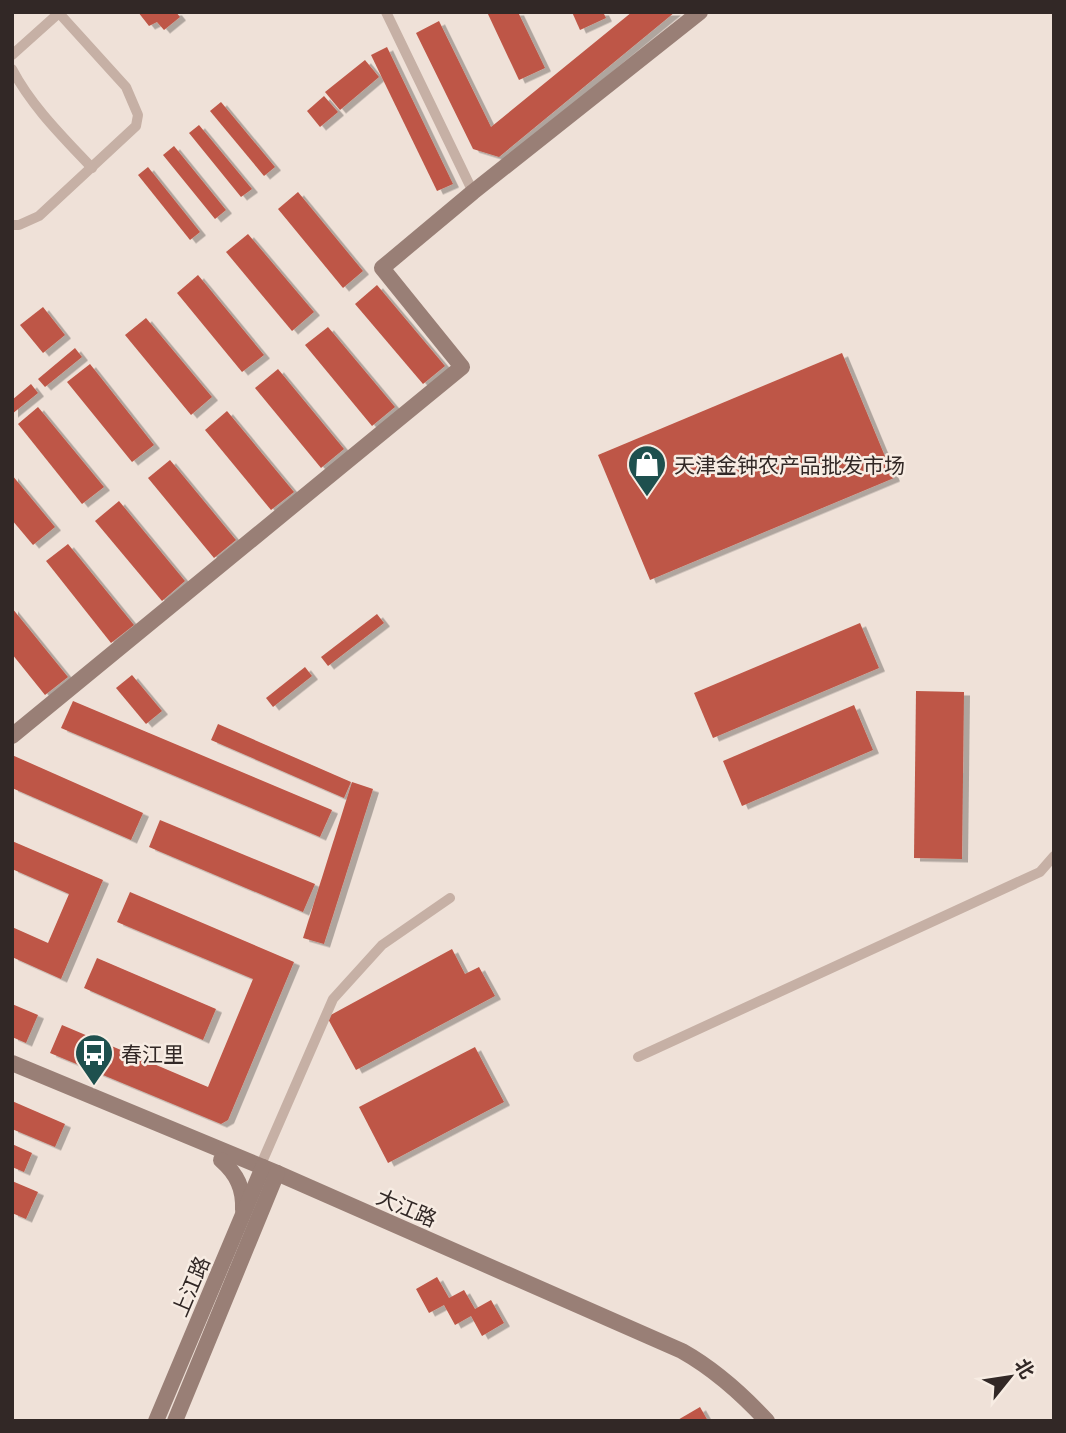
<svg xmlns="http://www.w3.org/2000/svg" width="1066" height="1433" font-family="Commissioner,'Noto Sans SC',sans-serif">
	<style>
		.building { fill: #be5646; filter: url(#shadow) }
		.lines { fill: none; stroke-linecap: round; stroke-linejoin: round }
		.street { stroke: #c6b0a5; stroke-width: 10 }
		.secondary { stroke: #997f76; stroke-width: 16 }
		.labels { text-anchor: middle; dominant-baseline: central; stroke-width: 5; stroke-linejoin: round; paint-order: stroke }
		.poi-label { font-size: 21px; fill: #322826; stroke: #f7ece3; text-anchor: start }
		.street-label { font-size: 21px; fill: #322826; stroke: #f7ece3 }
	</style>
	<defs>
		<filter id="shadow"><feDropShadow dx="6" dy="3.5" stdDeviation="0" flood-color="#0004"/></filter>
	</defs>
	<rect width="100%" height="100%" fill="#efe1d8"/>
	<g class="building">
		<path d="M138,12H176L180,17L164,30L157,22L149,26Z"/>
		<path d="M487,12H518L545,68L519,80Z"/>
		<path d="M572,12H603L606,18L580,30Z"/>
		<path d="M632,12H675L499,157L473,149L416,33L439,21L491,127Z"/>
		<path d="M387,47L453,184L437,191L371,55Z"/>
		<path d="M365,60L379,77L340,110L325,92Z"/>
		<path d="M324,96L338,112L320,127L307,111Z"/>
		<path d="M221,102L275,167L264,176L210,111Z"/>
		<path d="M199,125L252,189L241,197L189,133Z"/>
		<path d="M174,146L226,210L215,219L163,155Z"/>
		<path d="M148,167L200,232L190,240L138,175Z"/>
		<path d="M298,192L363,271L343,288L278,209Z"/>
		<path d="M248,234L314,312L292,331L226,252Z"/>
		<path d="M198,275L264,355L242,372L177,293Z"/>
		<path d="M377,285L445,366L423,384L355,304Z"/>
		<path d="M43,307L65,335L43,353L20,325Z"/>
		<path d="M146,318L212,397L191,415L125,335Z"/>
		<path d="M328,327L395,407L372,426L305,345Z"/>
		<path d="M75,348L82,357L45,387L38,379Z"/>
		<path d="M842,353L894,478L650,580L598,455Z"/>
		<path d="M90,364L154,445L132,462L67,382Z"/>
		<path d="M278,369L344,449L321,468L255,388Z"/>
		<path d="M31,384L38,393L12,414V400Z"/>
		<path d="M38,407L104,487L82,504L18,424Z"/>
		<path d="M227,411L294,492L271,510L205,430Z"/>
		<path d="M170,460L236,540L214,558L148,478Z"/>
		<path d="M12,475L55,527L33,545L12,520Z"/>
		<path d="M119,501L185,581L162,601L95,521Z"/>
		<path d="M68,544L134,625L111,643L46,561Z"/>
		<path d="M12,608L68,677L45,695L12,654Z"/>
		<path d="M377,614L384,623L328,666L321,657Z"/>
		<path d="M860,623L879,668L713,738L694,693Z"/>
		<path d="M305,667L312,676L273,707L266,698Z"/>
		<path d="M132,675L162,711L146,724L116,688Z"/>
		<path d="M916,691L964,692L962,859L914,858Z"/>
		<path d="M73,701L332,810L320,837L61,728Z"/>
		<path d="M854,705L873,750L742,806L723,761Z"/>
		<path d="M218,724L351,782L344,798L211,740Z"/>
		<path d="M12,755L143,813L131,840L12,788Z"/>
		<path d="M352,782L373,789L324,944L303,938Z"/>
		<path d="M160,820L315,884L303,912L149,847Z"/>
		<path d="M12,841L103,880L61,979L12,957V927L48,943L69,894L12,869Z"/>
		<path d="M130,892L294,962L228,1120L221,1124L50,1053L62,1025L208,1087L253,979L117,922Z"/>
		<path d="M452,949L465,974L479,967L495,996L356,1070L327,1017Z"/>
		<path d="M97,958L216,1009L203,1040L84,988Z"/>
		<path d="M12,1004L38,1015L26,1043L12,1037Z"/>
		<path d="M475,1047L504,1102L388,1163L359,1107Z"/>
		<path d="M12,1101L65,1124L55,1147L12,1129Z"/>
		<path d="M12,1144L32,1153L24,1172L12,1167Z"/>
		<path d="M12,1181L38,1192L26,1219L12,1213Z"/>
		<path d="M437,1277L449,1298L464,1290L475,1309L491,1300L504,1323L482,1336L471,1316L455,1325L444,1305L429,1313L416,1289Z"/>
		<path d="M700,1407L708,1421H676Z"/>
	</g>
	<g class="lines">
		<g class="street">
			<path d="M386,12L473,192"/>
			<path d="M12,55L60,12"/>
			<path d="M12,69C32,107 63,137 92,168"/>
			<path d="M12,225H19L39,216L136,126L138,115L126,87L58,12"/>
			<path d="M638,1057L1040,872L1054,856"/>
			<path d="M259,1169L333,999L382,945L450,898"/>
		</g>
		<g class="secondary">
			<path d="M12,736L462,367L382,268L473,192L700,12"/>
			<path d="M12,1063L277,1173L682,1351C714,1369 742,1394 767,1421"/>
			<path d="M221,1160C237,1174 244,1189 243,1210"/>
			<path d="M156,1421L263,1167"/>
			<path d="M175,1421L277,1173"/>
		</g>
	</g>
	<defs>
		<symbol id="shop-pin" viewBox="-11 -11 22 30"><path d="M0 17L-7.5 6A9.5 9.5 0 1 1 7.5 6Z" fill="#1e504e" stroke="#f7ece3"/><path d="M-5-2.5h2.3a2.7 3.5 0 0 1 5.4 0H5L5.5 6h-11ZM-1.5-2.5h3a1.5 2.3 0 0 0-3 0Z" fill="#fff"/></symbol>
		<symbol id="bus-pin" viewBox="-11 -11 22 30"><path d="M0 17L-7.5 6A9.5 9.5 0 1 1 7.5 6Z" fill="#1e504e" stroke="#f7ece3"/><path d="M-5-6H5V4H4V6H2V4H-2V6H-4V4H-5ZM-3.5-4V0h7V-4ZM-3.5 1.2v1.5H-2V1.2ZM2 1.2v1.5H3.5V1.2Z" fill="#fff"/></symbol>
	</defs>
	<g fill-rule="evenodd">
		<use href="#shop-pin" x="625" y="442" width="44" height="60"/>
		<use href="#bus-pin" x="72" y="1031" width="44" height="60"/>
	</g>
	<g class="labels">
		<g class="poi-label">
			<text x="674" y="464">天津金钟农产品批发市场</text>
			<text x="121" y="1053">春江里</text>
		</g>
		<g class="street-label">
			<text transform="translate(407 1207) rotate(23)">大江路</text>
			<text transform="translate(190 1286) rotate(-67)">上江路</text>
		</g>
	</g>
	<rect width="1066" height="1433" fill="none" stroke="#322826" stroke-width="28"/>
	<g transform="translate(1010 1377) rotate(60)" stroke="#f7ece3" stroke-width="5" paint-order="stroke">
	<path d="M0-5L12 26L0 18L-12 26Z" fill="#322826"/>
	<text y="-10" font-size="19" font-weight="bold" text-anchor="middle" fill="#322826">北</text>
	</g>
</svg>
